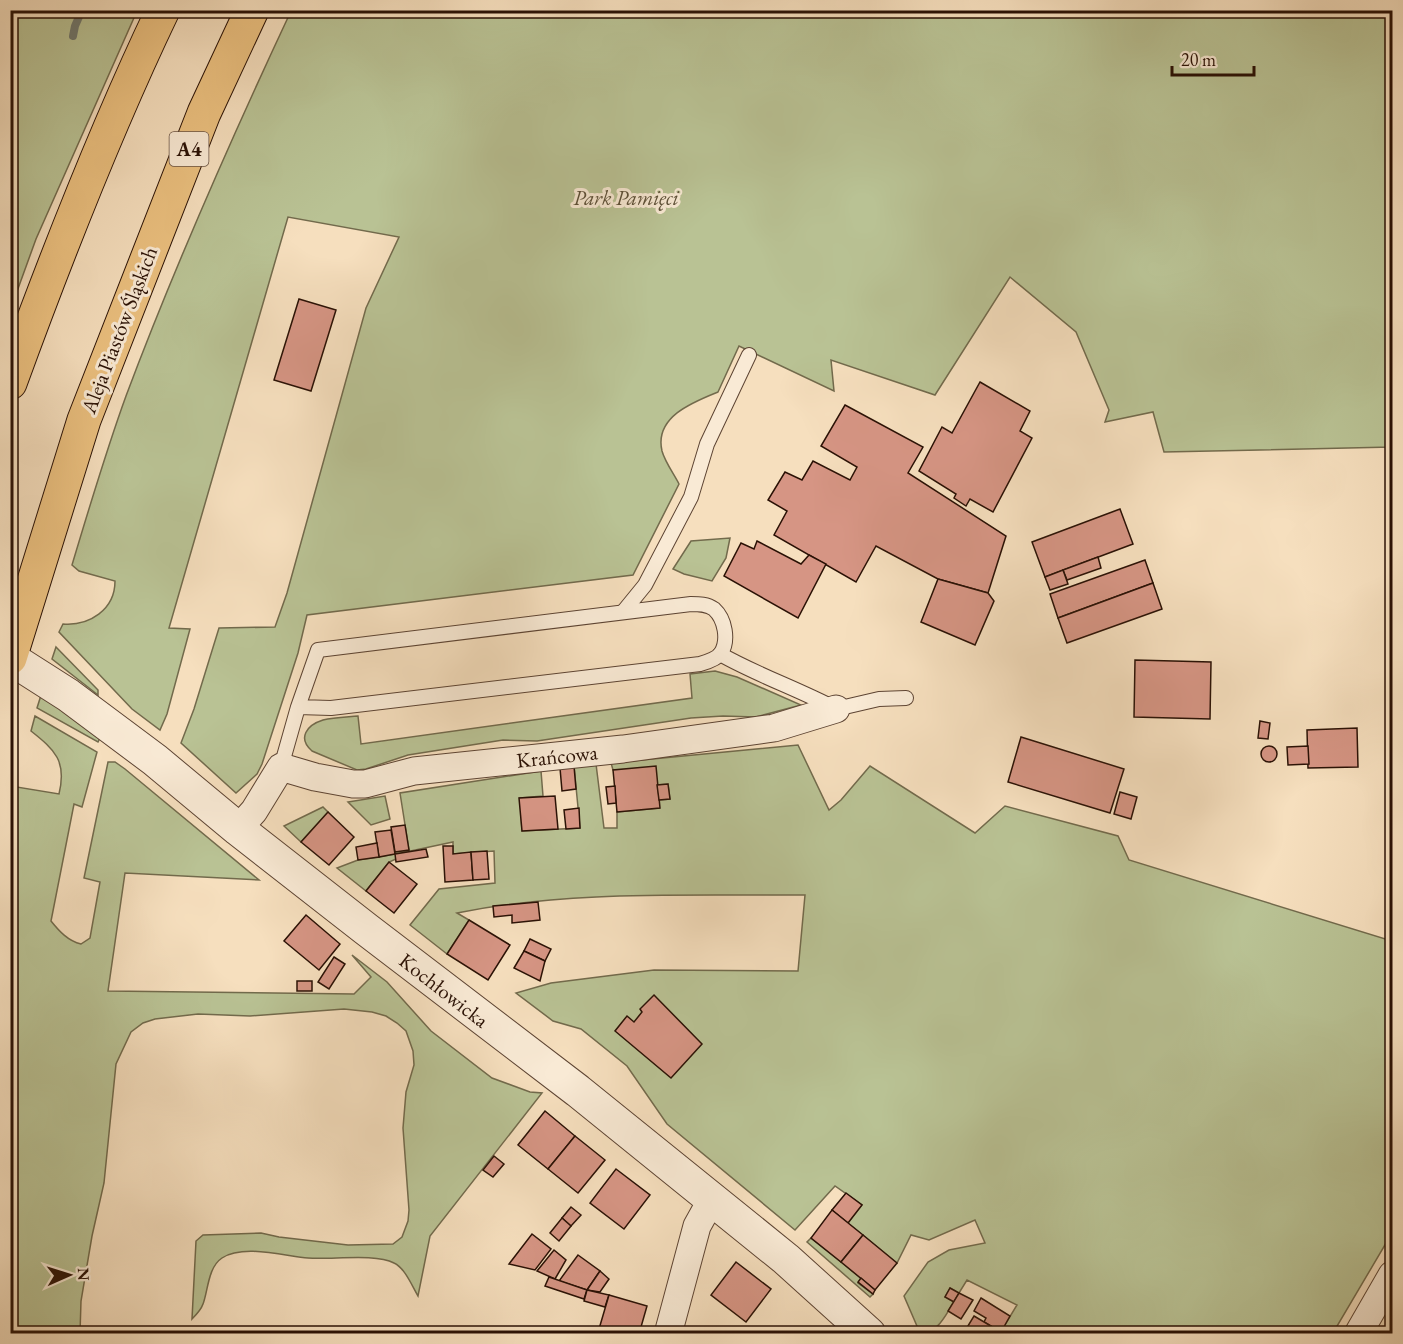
<svg xmlns="http://www.w3.org/2000/svg" width="1403" height="1344" font-family="'EB Garamond',serif">
	<style>
		.green { fill: #b9c294; stroke: #726a4c; stroke-width: 1.5 }
		.lines { fill: none; stroke-linecap: round; stroke-linejoin: round }
		.stream { stroke: #6f786f; stroke-width: 8 }
		.building { fill: #d69584; stroke: #2a1105; stroke-width: 1.5 }
		.service-casing { stroke: #5d4433; stroke-width: 16 }
		.minor-casing { stroke: #5d4433; stroke-width: 29 }
		.tertiary-casing { stroke: #5d4433; stroke-width: 35 }
		.motorway-casing { stroke: #2a1105; stroke-width: 35 }
		.service { stroke: #f9ead5; stroke-width: 14 }
		.minor { stroke: #f9ead5; stroke-width: 27 }
		.tertiary { stroke: #f9ead5; stroke-width: 33 }
		.motorway { stroke: #ebc07f; stroke-width: 33 }
		.labels { text-anchor: middle; dominant-baseline: central; stroke-width: 6; stroke-linejoin: round; paint-order: stroke }
		.shield { fill: #f9ead5; stroke: #685243; stroke-width: 1.5 }
		.shield-label { font-size: 20px; font-weight: bold; fill: #2a1105 }
		.park-label { font-size: 21px; font-style: italic; fill: #5c4f37; stroke: #f9ead5 }
		.street-label { font-size: 21px; fill: #2a1105; stroke: #f9ead5 }
	</style>
	<rect width="100%" height="100%" fill="#f6dfbe"/>
	<filter id="stains"><feTurbulence type="fractalNoise" baseFrequency=".00333" numOctaves="4"/><feColorMatrix values="0 0 0 0 .2 0 0 0 0 .09 0 0 0 0 .02 0 0 0 .5 -.17"/></filter>
	<radialGradient id="worn" r=".72"><stop offset=".6" stop-color="#630" stop-opacity="0"/><stop offset="1" stop-color="#630" stop-opacity=".3"/></radialGradient>
	<g class="green">
		<path d="M10,11H137L36,239L11,308Z"/>
		<path d="M291,11H1392V447L1164,452L1153,412L1105,422L1109,410L1076,332L1010,277L935,395L831,360L834,391L739,346L718,392C693,402 654,417 662,451C665,462 674,474 679,484L633,575L307,615L298,653L262,764L257,774L236,793L181,743L194,709L219,628L275,627L287,593L366,308L399,237L288,217L169,628L190,629L167,714L160,730L132,709L59,632L63,624C89,626 115,610 115,581L79,571L72,565C89,508 106,451 126,396C175,265 232,137 291,11Z"/>
		<path d="M730,538L726,558L712,581L684,574L673,569L691,541Z"/>
		<path d="M56,647L98,690V695L52,659Z"/>
		<path d="M715,671L737,677L801,705L756,717L723,716L691,718L537,741L503,740L408,755L366,769L357,770L312,751C297,738 307,725 323,720C334,717 347,717 358,716L361,744L692,698L690,674Z"/>
		<path d="M42,692L100,738L98,742L37,708Z"/>
		<path d="M35,716L97,752L82,807L74,804L51,921C59,931 68,941 81,944L90,938L100,882L84,878L108,762H115L125,769L259,880L125,873L108,991L354,994L371,977L352,955L387,982L431,1031L492,1078L530,1092L542,1093L430,1236L418,1296C412,1286 405,1268 394,1263C375,1253 331,1260 308,1258C285,1256 243,1244 222,1258C208,1267 208,1291 203,1304C201,1310 196,1315 192,1319L196,1241L203,1235L261,1233L279,1237L348,1245L393,1244L402,1237L408,1221L409,1210L403,1128L406,1092L414,1065L413,1051L406,1031L397,1023L386,1016L372,1012L344,1009L250,1016L198,1014L155,1019L143,1023L131,1032L116,1064L104,1183L92,1236L81,1301L80,1333H11V817L17,787L59,794C67,761 55,750 31,731Z"/>
		<path d="M798,745L829,810L841,800L870,766L975,833L1005,806L1118,836L1129,860L1392,941V1233L1333,1333L1076,1334L1065,1328L1062,1333H1000L1017,1305L967,1280L959,1293L950,1288L945,1297L954,1302C945,1315 939,1333 920,1333L904,1296L928,1262L949,1250L985,1243L975,1220L929,1240L911,1235L897,1263L848,1223L862,1205L835,1186L795,1230L667,1124L627,1066L581,1029L553,1021L516,993L551,983L654,970L798,971L805,895C689,896 571,890 457,913L469,920L447,954L410,925L439,889L495,883L494,851L453,854V842L396,854V859L389,862L366,891L337,868L358,860L395,854V852L409,850L400,793L541,771L543,796L520,798L522,831L580,828L574,766L596,764L604,828H617V812L659,808V800L670,799L668,784L657,785L613,770L611,763Z"/>
		<path d="M385,796L390,819L371,825L348,802Z"/>
		<path d="M323,807L328,812L301,842L284,826Z"/>
		<path d="M811,1238L861,1278L858,1283L873,1294L870,1297L807,1242Z"/>
	</g>
	<g class="lines">
		<path class="stream" d="M73,36L75,26L82,10"/>
	</g>
	<g class="building">
		<path d="M299,299L336,310L311,391L274,380Z"/>
		<path d="M980,382L1030,411L1020,431L1032,438L993,512L970,499L966,506L954,498L956,494L919,471L942,427L952,433Z"/>
		<path d="M845,405L923,447L908,473L1006,536L988,593L938,579L876,546L856,582L774,535L787,511L768,500L785,472L802,480L813,461L850,480L857,467L821,446Z"/>
		<path d="M1120,509L1133,544L1045,577L1032,542Z"/>
		<path d="M757,541L801,564L809,555L826,564L798,618L724,576L741,543L754,549Z"/>
		<path d="M1098,557L1101,568L1067,580L1063,570Z"/>
		<path d="M1145,560L1153,583L1058,618L1050,594Z"/>
		<path d="M1063,570L1068,584L1050,590L1045,577Z"/>
		<path d="M938,579L988,593L994,601L975,645L921,622Z"/>
		<path d="M1153,583L1162,609L1067,643L1058,618Z"/>
		<path d="M1135,660L1211,662L1210,719L1134,717Z"/>
		<path d="M1260,721L1270,723L1268,739L1258,738Z"/>
		<path d="M1357,728L1358,767L1308,768L1307,730Z"/>
		<path d="M1021,737L1124,769L1110,813L1008,782Z"/>
		<circle cx="1269" cy="754" r="8"/>
		<path d="M1308,746L1309,764L1288,765L1287,747Z"/>
		<path d="M574,766L576,789L562,791L560,768Z"/>
		<path d="M656,766L660,808L617,812L613,770Z"/>
		<path d="M668,784L670,799L659,800L657,785Z"/>
		<path d="M615,786L616,803L608,804L606,787Z"/>
		<path d="M1120,792L1137,797L1131,819L1114,814Z"/>
		<path d="M555,796L558,829L522,831L519,798Z"/>
		<path d="M579,808L580,828L566,829L564,810Z"/>
		<path d="M328,812L354,837L329,865L301,842Z"/>
		<path d="M405,825L409,850L395,852L391,827Z"/>
		<path d="M391,830L395,854L379,857L375,832Z"/>
		<path d="M377,843L379,857L358,860L356,847Z"/>
		<path d="M443,846H453V854L471,852L473,880L445,882Z"/>
		<path d="M426,849L428,857L396,862L395,854Z"/>
		<path d="M487,851L489,879L473,880L471,852Z"/>
		<path d="M389,862L417,884L394,913L366,891Z"/>
		<path d="M538,902L540,920L512,923V915L494,917L493,906Z"/>
		<path d="M306,915L340,944L319,970L284,941Z"/>
		<path d="M469,920L510,945L488,980L447,954Z"/>
		<path d="M530,939L551,949L545,961L524,951Z"/>
		<path d="M524,951L545,961L540,981L514,968Z"/>
		<path d="M334,957L345,964L329,989L318,982Z"/>
		<rect x="297" y="981" width="15" height="10"/>
		<path d="M654,995L702,1044L671,1078L615,1031L627,1016L634,1022L642,1012L640,1009Z"/>
		<path d="M545,1111L575,1136L548,1169L518,1145Z"/>
		<path d="M575,1136L605,1160L578,1193L548,1169Z"/>
		<path d="M494,1156L504,1164L493,1177L483,1170Z"/>
		<path d="M616,1169L650,1195L624,1229L590,1203Z"/>
		<path d="M846,1193L862,1205L848,1223L832,1210Z"/>
		<path d="M571,1207L581,1215L571,1226L562,1218Z"/>
		<path d="M832,1210L863,1235L841,1262L811,1238Z"/>
		<path d="M562,1218L571,1226L559,1241L550,1233Z"/>
		<path d="M532,1234L551,1249L535,1270L509,1264Z"/>
		<path d="M863,1235L897,1263L875,1290L841,1262Z"/>
		<path d="M554,1250L566,1260L555,1279L537,1271Z"/>
		<path d="M578,1255L600,1271L587,1290L559,1281Z"/>
		<path d="M736,1262L771,1289L746,1322L711,1295Z"/>
		<path d="M600,1271L609,1279L600,1292L587,1290Z"/>
		<path d="M549,1277L587,1290L584,1299L545,1286Z"/>
		<path d="M861,1278L875,1290L873,1294L858,1282Z"/>
		<path d="M950,1288L959,1293L954,1302L945,1297Z"/>
		<path d="M587,1290L609,1295L605,1307L584,1301Z"/>
		<path d="M959,1293L973,1300L961,1319L948,1311Z"/>
		<path d="M609,1295L647,1306L639,1334H614L599,1329Z"/>
		<path d="M981,1298L1010,1316L1001,1332L984,1322L986,1318L974,1311Z"/>
		<path d="M974,1316L1001,1332L1000,1334H963Z"/>
	</g>
	<g class="lines">
		<defs>
			<g id="service">
				<path d="M623,612L645,585L691,497L707,444L749,355"/>
				<path d="M720,654C757,675 798,689 836,709L879,699L906,698"/>
				<path d="M281,767L298,707L318,650L691,604C699,604 707,604 714,609C725,619 729,640 721,653C717,659 707,662 700,664L331,708L298,707"/>
			</g>
			<g id="minor">
				<path d="M238,829L254,811L281,767L315,777L353,784H365L414,771L623,749L774,728L836,709"/>
				<path d="M668,1334L697,1226L712,1199"/>
				<path d="M1358,1334L1392,1275"/>
			</g>
			<path id="tertiary" d="M10,658L68,695L155,760L238,829L366,929L578,1091L786,1259L869,1334"/>
			<g id="motorway">
				<path d="M10,383C56,257 105,131 163,10"/>
				<path d="M10,658L84,420L204,113L252,10"/>
			</g>
		</defs>
		<use href="#service" class="service-casing"/>
		<use href="#minor" class="minor-casing"/>
		<use href="#tertiary" class="tertiary-casing"/>
		<use href="#motorway" class="motorway-casing"/>
		<use href="#service" class="service"/>
		<use href="#minor" class="minor"/>
		<use href="#tertiary" class="tertiary"/>
		<use href="#motorway" class="motorway"/>
	</g>
	<g class="labels">
		<rect class="shield" x="169.5" y="132" width="39" height="34" rx="4.5"/>
		<g class="shield-label">
			<text x="189" y="149">A4</text>
		</g>
		<g class="park-label">
			<text x="626" y="197">Park Pamięci</text>
		</g>
		<g class="street-label">
			<text transform="translate(119 330) rotate(-69)">Aleja Piastów Śląskich</text>
			<text transform="translate(557 756) rotate(-6)">Krańcowa</text>
			<text transform="translate(444 990) rotate(38)">Kochłowicka</text>
		</g>
	</g>
	<rect width="1403" height="1344" fill="none" stroke="#f6dfbe" stroke-width="36"/>
	<rect x="12" y="12" width="1379" height="1320" fill="none" stroke="#2a1105" stroke-width="3"/>
	<rect x="18" y="18" width="1367" height="1308" fill="none" stroke="#2a1105" stroke-width="1.5"/>
	<g transform="translate(69 1275) rotate(87)" stroke="#f9ead5" stroke-width="4.5" paint-order="stroke">
	<path d="M0-4.5L10 22L0 15L-10 22Z" fill="#2a1105"/>
	<text y="-9" font-size="16" font-weight="bold" text-anchor="middle" fill="#2a1105">N</text>
	</g>
	<path d="M1172 66v9h82v-9" fill="none" stroke="#2a1105" stroke-width="3"/>
	<text x="1181" y="66" font-size="18" fill="#2a1105" stroke="#f9ead5" stroke-width="4.5" paint-order="stroke">20 m</text>
	<rect width="100%" height="100%" filter="url(#stains)"/>
	<rect width="100%" height="100%" fill="url(#worn)"/>
</svg>
